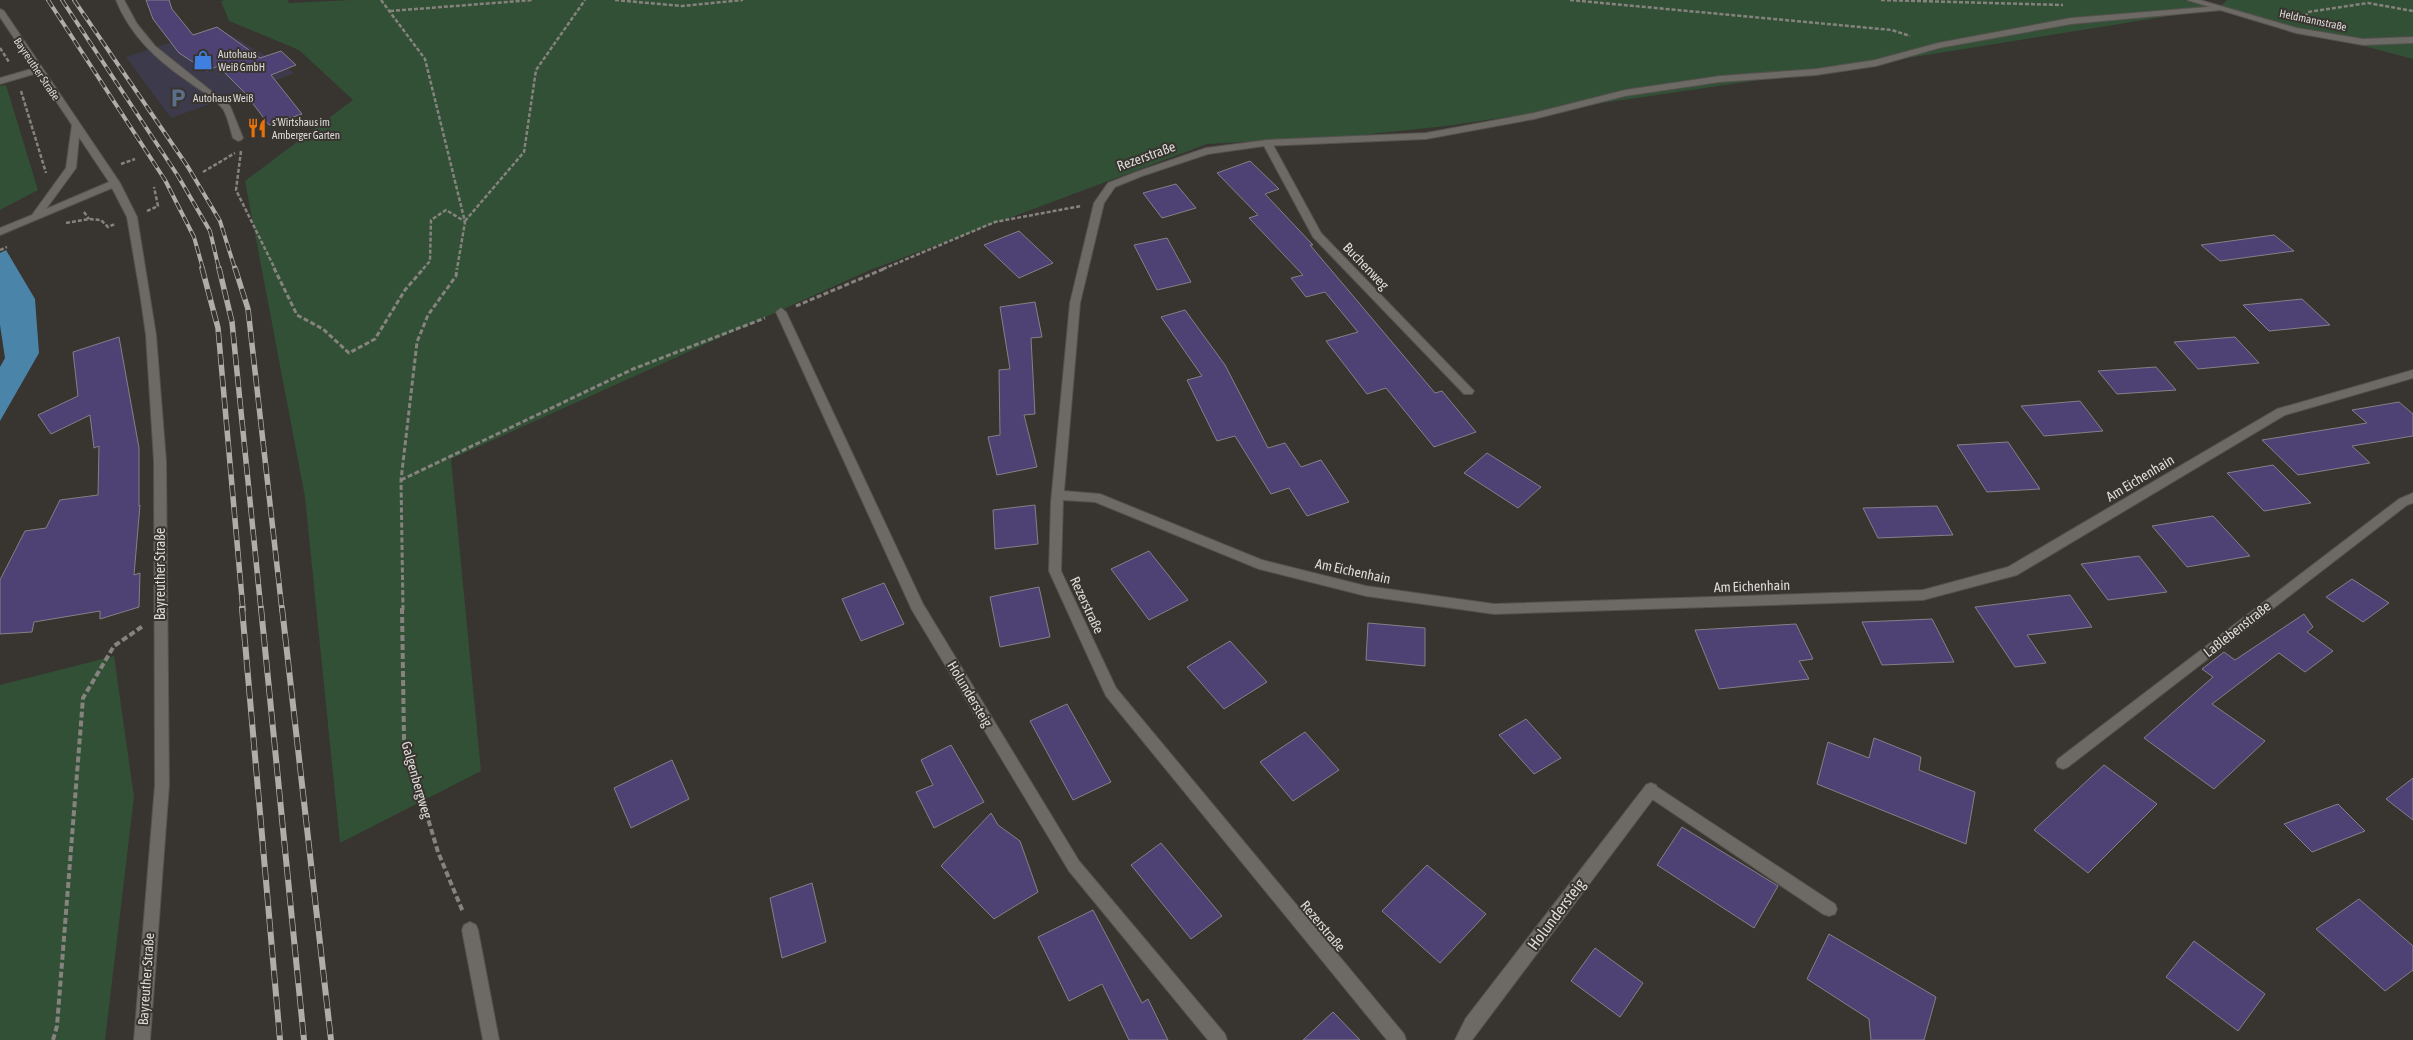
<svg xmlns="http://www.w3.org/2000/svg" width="2413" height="1040" font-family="'Asap Condensed',sans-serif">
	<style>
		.commercial { fill: #3d3a4b }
		.green { fill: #325036 }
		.water { fill: #4a84a9 }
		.building { fill: #4e4274; stroke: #828187 }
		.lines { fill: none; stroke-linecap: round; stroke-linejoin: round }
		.lane-casing { stroke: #54514e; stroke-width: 2 }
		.street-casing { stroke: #54514e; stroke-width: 2 }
		.secondary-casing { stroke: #54514e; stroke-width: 2 }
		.path-far2 { stroke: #86837f; stroke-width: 2.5; stroke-dasharray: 4 2; stroke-linecap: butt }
		.path-far1 { stroke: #86837f; stroke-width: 3; stroke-dasharray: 5 2.5; stroke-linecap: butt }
		.path { stroke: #86837f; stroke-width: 4; stroke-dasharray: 6 3; stroke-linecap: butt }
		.lane { fill: #6d6964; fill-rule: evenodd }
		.street { fill: #6d6964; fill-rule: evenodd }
		.secondary { fill: #6d6964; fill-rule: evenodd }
		.rail-far2-casing { stroke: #afaca9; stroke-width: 4 }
		.rail-far1-casing { stroke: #afaca9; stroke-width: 5.5 }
		.rail-casing { stroke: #afaca9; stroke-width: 6 }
		.rail-far2 { stroke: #383430; stroke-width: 2.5; stroke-dasharray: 8; stroke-linecap: butt }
		.rail-far1 { stroke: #383430; stroke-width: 4; stroke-dasharray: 11; stroke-linecap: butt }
		.rail { stroke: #383430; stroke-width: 4.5; stroke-dasharray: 13; stroke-linecap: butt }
		.labels { text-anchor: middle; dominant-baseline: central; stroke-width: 4; stroke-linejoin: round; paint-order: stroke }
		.far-street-label { font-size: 11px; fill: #dddbd8; stroke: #383430 }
		.far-poi-label { font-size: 11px; fill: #dddbd8; stroke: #383430; text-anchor: start }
		.street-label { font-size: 14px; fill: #dddbd8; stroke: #383430 }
		.near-street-label { font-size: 16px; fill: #dddbd8; stroke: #383430 }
	</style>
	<rect width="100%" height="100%" fill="#383430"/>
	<path class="commercial" d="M217,27L295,73L171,118L126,57Z"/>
	<g class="green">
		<path d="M225,0H288L289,3L350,0H2184L2219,8L2227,0H2413V59L2219,8L1876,63L1446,126L1352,136L1207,144L870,270L451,459L481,771L340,843L305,497L245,181L353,100L299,50L229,21L221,1Z"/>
		<path d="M6,85L38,190L0,210V86Z"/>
		<path d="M114,656L134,797L105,1040H0V685Z"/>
	</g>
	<path class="water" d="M6,250L35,299L39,353L0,421V367L5,358L0,325V253Z"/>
	<g class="building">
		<path d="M146,0H169L172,9L193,35L217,27L260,58L281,51L296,65L271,75L302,114L269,125L245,93L218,66L207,71L179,53L153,19Z"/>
		<path d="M1250,161L1279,189L1265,194L1313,245H1310L1435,393L1442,391L1476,432L1434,447L1386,388L1367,394L1326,341L1358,332L1325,292L1306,297L1291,278L1303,275L1249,218L1258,215L1217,173Z"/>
		<path d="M1176,184L1196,208L1162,218L1143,193Z"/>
		<path d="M1019,231L1053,263L1019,278L984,245Z"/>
		<path d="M2274,235L2294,251L2220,261L2201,245Z"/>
		<path d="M1167,238L1191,282L1157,290L1134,245Z"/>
		<path d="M2302,299L2330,325L2269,331L2243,305Z"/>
		<path d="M1035,302L1042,337L1031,338L1035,414L1024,415L1037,467L997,475L988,437L1000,435L999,370L1010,369L1000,307Z"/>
		<path d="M1185,310L1225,365L1268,448L1285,443L1301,467L1321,460L1349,502L1307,516L1289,488L1271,494L1235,436L1217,441L1187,380L1202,376L1161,317Z"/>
		<path d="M119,337L139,448V506L140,505L134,575L140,573L139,607L100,619V611L34,622L32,632L0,634V580L25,531L46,528L60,500L98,495L99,446L94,448L90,415L51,434L38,415L78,396L73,352Z"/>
		<path d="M2235,337L2259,363L2198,369L2174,342Z"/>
		<path d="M2156,367L2176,390L2117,394L2098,371Z"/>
		<path d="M2080,401L2103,431L2044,436L2021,406Z"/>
		<path d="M2399,402L2413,414V436L2352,446L2370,463L2298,475L2262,440L2367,423L2352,410Z"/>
		<path d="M2008,442L2040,489L1987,492L1957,445Z"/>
		<path d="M1487,453L1541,487L1518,508L1464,473Z"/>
		<path d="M2273,465L2311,503L2264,511L2227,473Z"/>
		<path d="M1035,505L1038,544L995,549L993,510Z"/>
		<path d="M1937,506L1953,535L1878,538L1863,508Z"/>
		<path d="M2213,516L2250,556L2187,567L2152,526Z"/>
		<path d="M1149,551L1188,600L1149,620L1111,569Z"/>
		<path d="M2139,556L2167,592L2108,600L2081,564Z"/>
		<path d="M2352,579L2389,603L2363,622L2326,597Z"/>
		<path d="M884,583L904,624L861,641L842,599Z"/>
		<path d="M1039,587L1050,637L1000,647L990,597Z"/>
		<path d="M2070,595L2092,627L2027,635L2046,663L2015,667L1975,607Z"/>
		<path d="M2304,614L2313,627L2307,632L2333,651L2305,672L2279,653L2212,704L2265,741L2214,789L2144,738L2213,677L2202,669L2224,652L2235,660Z"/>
		<path d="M1932,619L1954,662L1882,665L1862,622Z"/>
		<path d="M1368,623L1425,628V666L1366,660Z"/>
		<path d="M1796,624L1813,659L1799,661L1809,679L1719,689L1695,630Z"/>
		<path d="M1230,641L1267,682L1224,709L1187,667Z"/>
		<path d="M1067,704L1111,782L1073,800L1030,721Z"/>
		<path d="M1526,719L1561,758L1534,774L1499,735Z"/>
		<path d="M1305,732L1339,770L1293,801L1260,762Z"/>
		<path d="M1874,738L1921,757L1919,770L1975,792L1966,844L1817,784L1828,742L1869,758Z"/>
		<path d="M951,745L984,802L934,828L916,792L933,785L921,760Z"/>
		<path d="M672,760L689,799L631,828L614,788Z"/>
		<path d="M2104,765L2157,804L2088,873L2034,830Z"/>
		<path d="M2413,778V820L2386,799Z"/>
		<path d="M2338,804L2365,831L2312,852L2284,824Z"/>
		<path d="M991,813L998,825L1020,841L1038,892L994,919L941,866Z"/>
		<path d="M1682,827L1778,886L1754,928L1657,865Z"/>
		<path d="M1161,843L1222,916L1191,939L1131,865Z"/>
		<path d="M1427,865L1486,914L1440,963L1382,911Z"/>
		<path d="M812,883L826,942L782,958L770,898Z"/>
		<path d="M2359,899L2413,946V970L2385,991L2316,929Z"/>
		<path d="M1093,910L1142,1003L1148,999L1168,1040H1129L1102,984L1069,1001L1038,937Z"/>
		<path d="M1829,934L1936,997L1924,1040H1871L1869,1019L1807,979Z"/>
		<path d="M2194,941L2265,994L2238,1031L2166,977Z"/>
		<path d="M1595,948L1643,983L1620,1017L1571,981Z"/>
		<path d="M1333,1012L1360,1040H1303Z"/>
	</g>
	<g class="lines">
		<defs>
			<g id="lane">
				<path d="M2219,6L2223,8L2222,10L2071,24L1939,48L1876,66L1816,75L1720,82L1625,96L1534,119L1426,139L1267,146L1262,143L1267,140L1426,133L1534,113L1625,90L1720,76L1816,69L1875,60L1938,43L2071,18Z"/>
				<path d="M1651,783L1835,904L1837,909L1835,914L1829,916L1823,914L1646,795L1644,790L1646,785Z"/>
			</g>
			<g id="street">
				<path d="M116,0H124L137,24L155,46L230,106L243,138L241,140L238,141L233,138C230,129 228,117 223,109C214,97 198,89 186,80C156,59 130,35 116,0Z"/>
				<path d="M2187,0H2200L2297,28L2363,39L2413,37V43L2363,45L2296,33Z"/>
				<path d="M38,67L41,68V72L0,84V78Z"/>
				<path d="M1267,140L1272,143L1321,233L1474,391L1472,394H1464L1313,237L1264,146L1208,154L1142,176L1115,187L1104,203L1080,303L1064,491L1100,494L1262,560L1366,586L1494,604L1923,590L2008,567L2277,409L2413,370V378L2285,415L2017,575L1923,600L1494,614L1366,596L1259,569L1095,502L1063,500L1061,571L1116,688L1404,1034L1406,1040H1387L1106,696L1049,571L1051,502L1070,303L1094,203L1108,183L1136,172L1206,148Z"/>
				<path d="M781,308L786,312L923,604L1079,861L1225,1034L1227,1040H1208L1069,871L912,610L776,312Z"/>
				<path d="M2413,493V503L2407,505L2068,767L2063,769L2058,767L2056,763L2058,759L2399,499Z"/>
				<path d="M1651,783L1656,785L1658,790L1656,795L1472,1040H1455L1466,1018L1646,785Z"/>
				<path d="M470,922L476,925L478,930L499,1040H483L462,930L464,925Z"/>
			</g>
			<path id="secondary" d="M0,9L4,11L120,183L137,217L156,335L166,461L169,785L150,1040H134L155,785L154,461L146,335L140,293L127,217L112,188L0,235V228L32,215L66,168L72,125L0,17ZM79,137L109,182L46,209L76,168Z"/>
		</defs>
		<use href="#lane" class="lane-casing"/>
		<use href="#street" class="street-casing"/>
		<use href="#secondary" class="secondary-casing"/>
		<g class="path-far2">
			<path d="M381,0L425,59L465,222L457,269"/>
			<path d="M615,0L682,6L743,0"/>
			<path d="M1570,0L1892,30L1910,36"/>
			<path d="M1881,0L2063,5"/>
			<path d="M390,11L533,0"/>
			<path d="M2305,17L2308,12L2368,3L2413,11"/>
			<path d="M0,48L9,62"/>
			<path d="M21,91L46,173"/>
			<path d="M241,151L236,190L275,269"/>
			<path d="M121,164L135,159"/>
			<path d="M203,172L235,153"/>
			<path d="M147,211L158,206L154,187"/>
			<path d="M84,212L89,219"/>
			<path d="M465,221L524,152L536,70L585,0"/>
			<path d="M66,223L89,219L101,220L108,227L115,224"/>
			<path d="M0,250L7,247"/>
			<path d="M423,269L430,261L431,220L446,210L464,221"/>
			<path d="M883,269L995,222L1081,206"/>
		</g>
		<g class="path-far1">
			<path d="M274,268L297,315L323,329L349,353L375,339L405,290L424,268"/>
			<path d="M796,306L886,268"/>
			<path d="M401,480L633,369L765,318"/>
			<path d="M403,610L401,480L417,342L428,315L456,276L457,268"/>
		</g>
		<g class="path">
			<path d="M402,608L404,739L438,852L463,912"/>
			<path d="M53,1040L57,1026L83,698L114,646L143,626"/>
		</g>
		<use href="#lane" class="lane"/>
		<use href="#street" class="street"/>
		<use href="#secondary" class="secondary"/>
		<defs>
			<g id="rail-far2">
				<path d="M48,0L165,180L194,237L203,269"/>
				<path d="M62,0L178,176L210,231L219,269"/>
				<path d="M74,0L188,167L220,221L235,269"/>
			</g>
			<g id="rail-far1">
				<path d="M202,268L218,328L243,610"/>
				<path d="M219,268L232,322L261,610"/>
				<path d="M235,268L248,309L282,610"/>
			</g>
			<g id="rail">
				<path d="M242,608L280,1040"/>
				<path d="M261,608L304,1040"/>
				<path d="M282,608L331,1040"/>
			</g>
		</defs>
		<use href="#rail-far2" class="rail-far2-casing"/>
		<use href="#rail-far1" class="rail-far1-casing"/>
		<use href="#rail" class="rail-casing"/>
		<use href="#rail-far2" class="rail-far2"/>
		<use href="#rail-far1" class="rail-far1"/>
		<use href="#rail" class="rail"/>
	</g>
	<defs>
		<symbol id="shop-bare" viewBox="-9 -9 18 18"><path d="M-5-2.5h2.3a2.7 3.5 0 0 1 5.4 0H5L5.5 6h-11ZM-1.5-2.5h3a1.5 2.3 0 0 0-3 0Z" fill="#3f7fe0" stroke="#383430" stroke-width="2.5" paint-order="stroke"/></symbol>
		<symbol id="parking-bare" viewBox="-9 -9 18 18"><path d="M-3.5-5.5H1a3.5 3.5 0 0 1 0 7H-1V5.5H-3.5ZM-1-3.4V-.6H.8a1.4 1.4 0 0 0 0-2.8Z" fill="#5c6f8a" stroke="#383430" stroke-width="2.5" paint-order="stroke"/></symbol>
		<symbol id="restaurant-bare" viewBox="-9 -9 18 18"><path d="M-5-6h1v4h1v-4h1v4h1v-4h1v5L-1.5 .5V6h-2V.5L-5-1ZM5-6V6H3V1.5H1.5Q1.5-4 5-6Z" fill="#e8710a" stroke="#383430" stroke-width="2.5" paint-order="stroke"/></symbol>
	</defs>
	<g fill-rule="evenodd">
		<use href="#shop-bare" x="189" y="46" width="28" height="28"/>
		<use href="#parking-bare" x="164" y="84" width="28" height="28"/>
		<use href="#restaurant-bare" x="243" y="114" width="28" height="28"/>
	</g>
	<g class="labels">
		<g class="far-street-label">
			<text transform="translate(2313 20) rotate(12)">Heldmannstraße</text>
			<text transform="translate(37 69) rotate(56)">Bayreuther Straße</text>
		</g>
		<g class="far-poi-label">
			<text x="218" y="54">Autohaus<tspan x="218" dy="13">Weiß GmbH</tspan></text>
			<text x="193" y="98">Autohaus Weiß</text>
			<text x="272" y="122">s'Wirtshaus im<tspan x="272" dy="13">Amberger Garten</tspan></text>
		</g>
		<g class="street-label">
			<text transform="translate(1146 156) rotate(-20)">Rezerstraße</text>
			<text transform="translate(1366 266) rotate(46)">Buchenweg</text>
			<text transform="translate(2140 478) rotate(-31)">Am Eichenhain</text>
			<text transform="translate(1353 571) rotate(12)">Am Eichenhain</text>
			<text transform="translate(160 574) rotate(-90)">Bayreuther Straße</text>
			<text transform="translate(1752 586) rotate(-2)">Am Eichenhain</text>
			<text transform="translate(1087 605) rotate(65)">Rezerstraße</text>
			<text transform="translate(2237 629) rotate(-38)">Laßlebenstraße</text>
			<text transform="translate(970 694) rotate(59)">Holundersteig</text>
			<text transform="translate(417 780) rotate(74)">Galgenbergweg</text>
			<text transform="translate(1323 926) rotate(50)">Rezerstraße</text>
			<text transform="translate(146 979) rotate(-86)">Bayreuther Straße</text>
		</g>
		<g class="near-street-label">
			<text transform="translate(1556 914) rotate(-53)">Holundersteig</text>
		</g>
	</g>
</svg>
